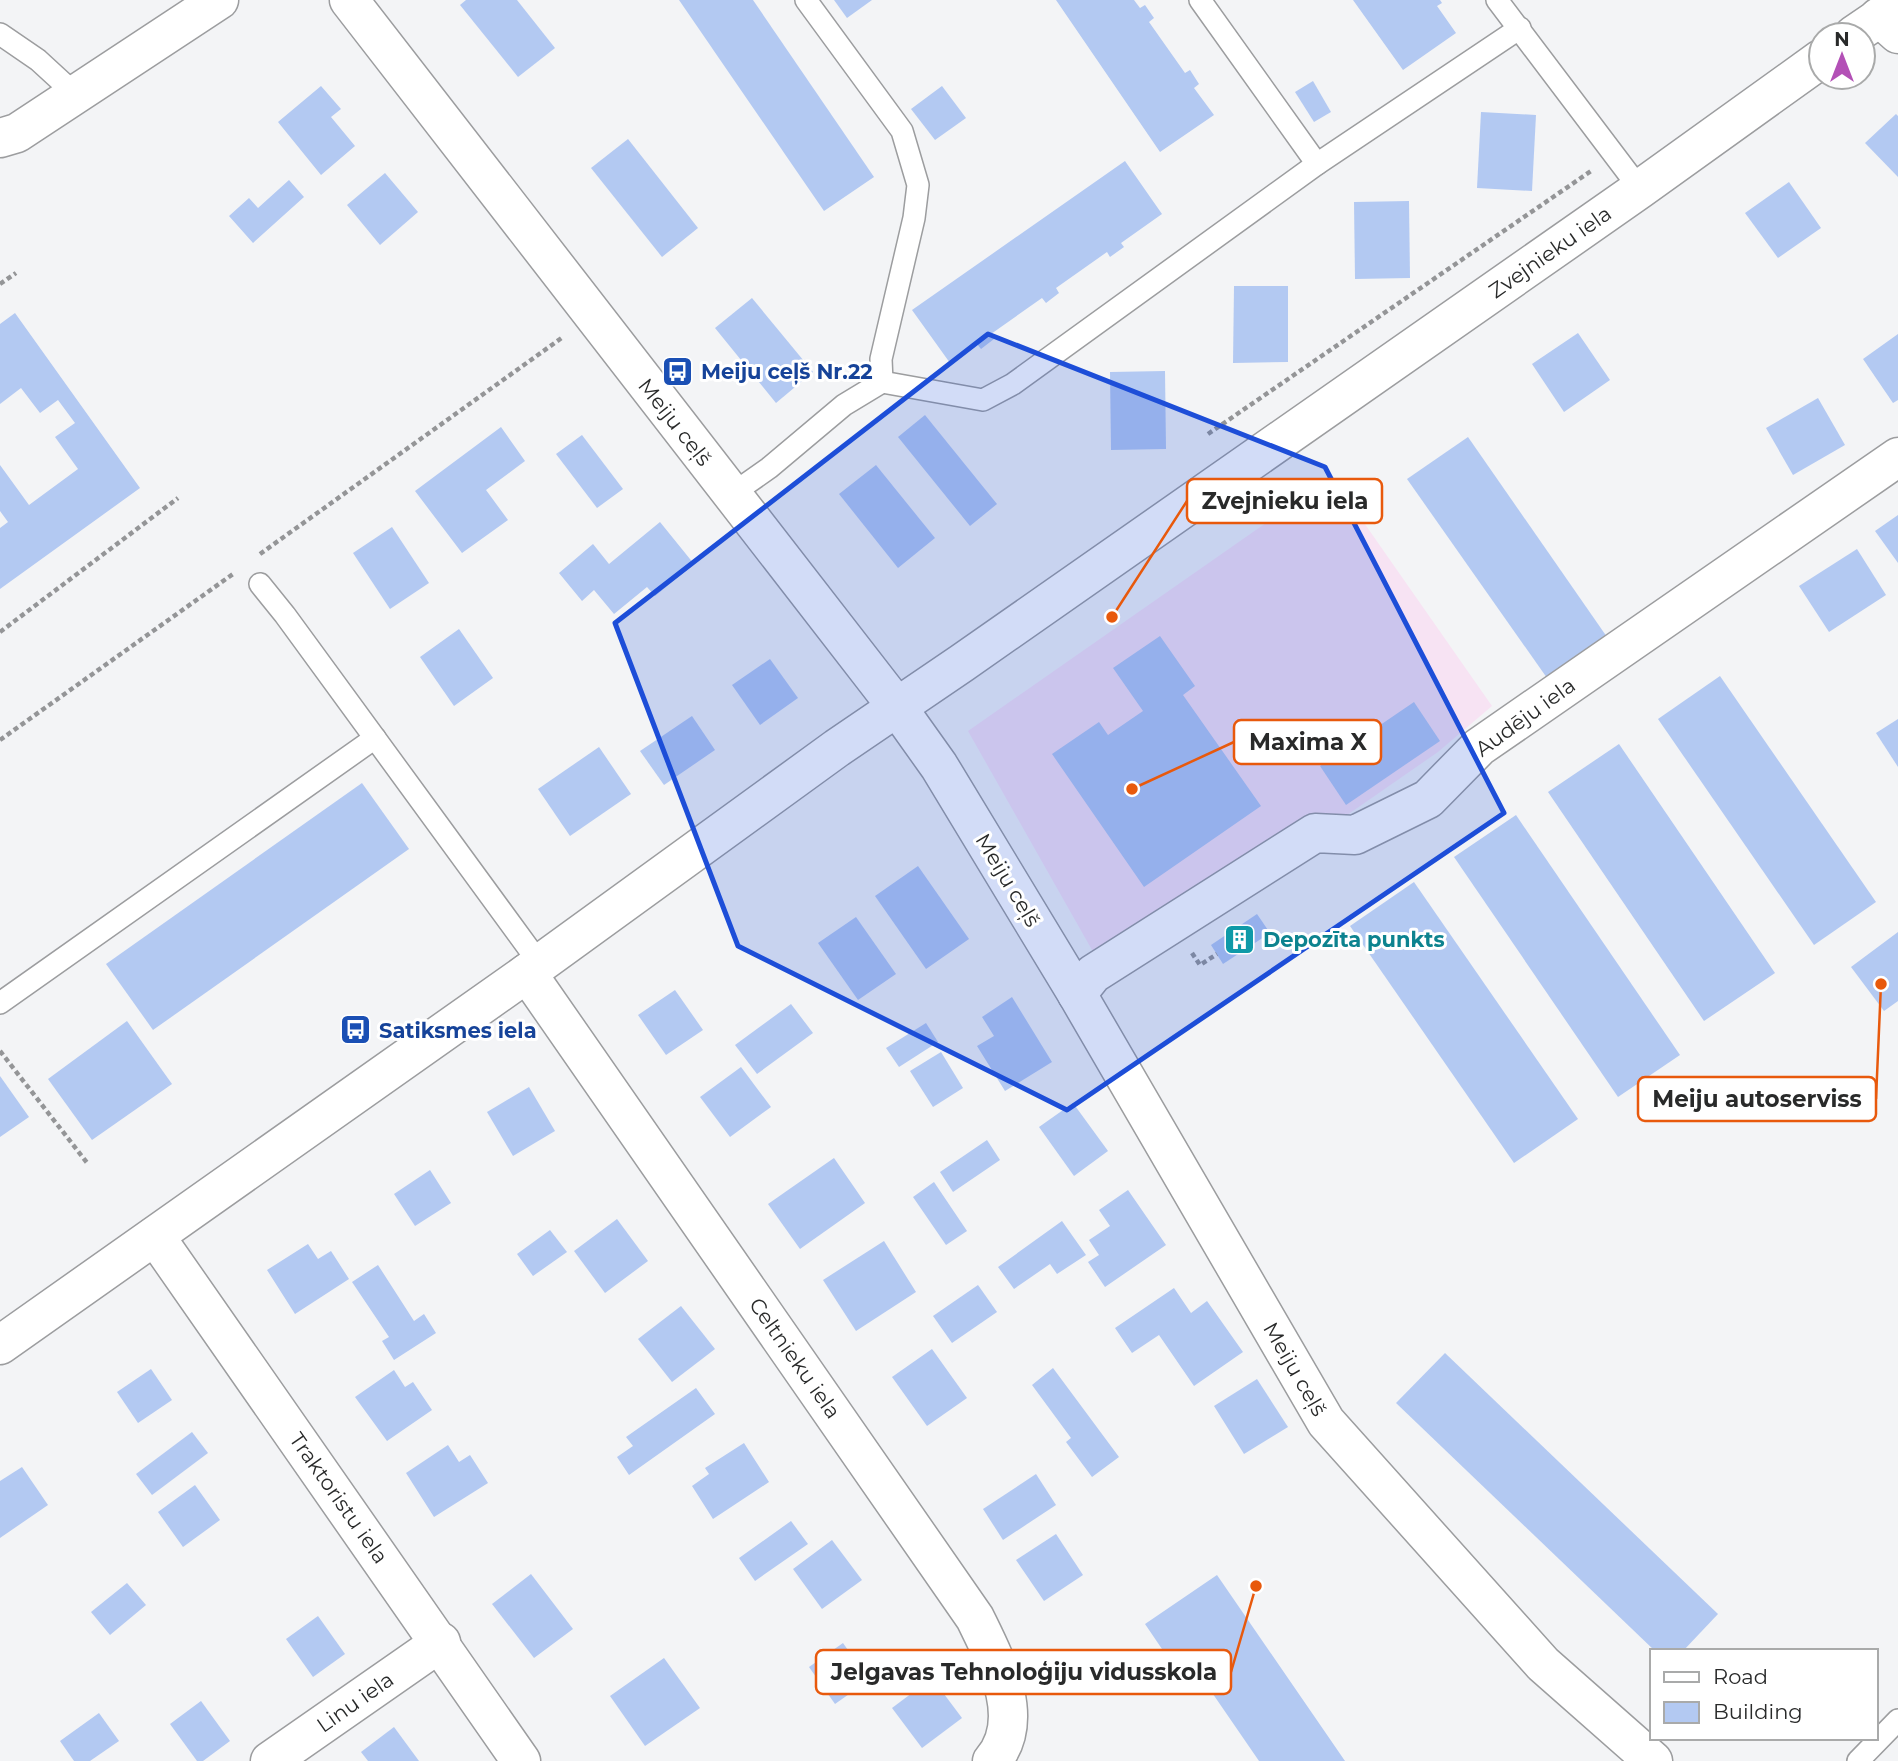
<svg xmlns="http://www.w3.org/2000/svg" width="1898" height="1761" font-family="Montserrat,sans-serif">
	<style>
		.commercial { fill: #f7e3f3 }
		.building { fill: #b3c9f2 }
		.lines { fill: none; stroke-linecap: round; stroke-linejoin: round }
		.lane-casing { stroke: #9c9d9f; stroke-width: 24 }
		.street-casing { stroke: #9c9d9f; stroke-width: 41 }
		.secondary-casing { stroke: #9c9d9f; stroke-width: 41 }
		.path { stroke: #949597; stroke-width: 4.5; stroke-dasharray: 5 3.5; stroke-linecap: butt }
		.lane { stroke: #fff; stroke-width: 21 }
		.street { stroke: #fff; stroke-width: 38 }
		.secondary { stroke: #fff; stroke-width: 38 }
		.marked { fill: #1d4ed8; fill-opacity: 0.2; stroke: #1d4ed8; stroke-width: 5; stroke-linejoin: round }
		.labels { text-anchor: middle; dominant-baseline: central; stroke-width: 6; stroke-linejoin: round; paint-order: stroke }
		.street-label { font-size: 21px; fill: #292a2a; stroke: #fff }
		.transit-label { font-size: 21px; font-weight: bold; fill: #164399; stroke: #fff; text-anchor: start }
		.culture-label { font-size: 21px; font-weight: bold; fill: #0d838f; stroke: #fff; text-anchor: start }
		.leader { fill: none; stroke: #e8590c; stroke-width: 2.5 }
		.callout-dot { fill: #e8590c; stroke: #fff; stroke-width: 2.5 }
		.callout { fill: #fff; stroke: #e8590c; stroke-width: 2.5 }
		.callout-label { font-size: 23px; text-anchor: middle; font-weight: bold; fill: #292a2a }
	</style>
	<rect width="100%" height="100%" fill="#f3f4f6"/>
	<path class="commercial" d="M1332,477L1492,706L1438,752L1109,980L968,731Z"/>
	<g class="building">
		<path d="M466,0H517L555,48L518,77L460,5Z"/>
		<path d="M679,0H753L874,177L824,211Z"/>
		<path d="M834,0H872L847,18Z"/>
		<path d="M1056,0H1134L1140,8L1145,5L1154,18L1149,22L1185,73L1190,70L1199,84L1194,88L1214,115L1160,152Z"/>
		<path d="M1353,0H1440L1442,3L1437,6L1456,33L1403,70Z"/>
		<path d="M1313,81L1331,112L1314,122L1295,92Z"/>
		<path d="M321,86L341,109L331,117L355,146L321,175L278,122Z"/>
		<path d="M942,86L966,118L935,140L911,109Z"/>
		<path d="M1481,112L1536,115L1532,191L1477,188Z"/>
		<path d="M1896,114L1898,116V177L1865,143Z"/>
		<path d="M628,139L698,228L662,257L591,168Z"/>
		<path d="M1125,161L1162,214L1121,243L1124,247L1110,257L1107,252L1056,288L1059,293L1046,303L1042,298L991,334L994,339L981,349L977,344L950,363L912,310Z"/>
		<path d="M385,173L418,212L380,245L347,205Z"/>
		<path d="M289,180L304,197L253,243L229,216L249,198L258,208Z"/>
		<path d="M1789,182L1821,228L1778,258L1745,213Z"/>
		<path d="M1409,201L1410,278L1355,279L1354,202Z"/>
		<path d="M1234,286H1288V362L1233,363Z"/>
		<path d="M752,298L813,372L776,403L715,328Z"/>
		<path d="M15,313L140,488L0,589V528L8,522L0,511V465L29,505L78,469L55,437L75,423L58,400L40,413L21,388L0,404V324Z"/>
		<path d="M1578,333L1610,380L1564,412L1532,364Z"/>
		<path d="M1898,334V400L1893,403L1863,359Z"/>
		<path d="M1165,371L1166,449L1111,450L1110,372Z"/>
		<path d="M1818,398L1845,445L1793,475L1766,428Z"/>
		<path d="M925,415L997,504L970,526L898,437Z"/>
		<path d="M501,427L525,461L486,490L508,520L462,553L415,491Z"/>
		<path d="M582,435L623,489L597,508L556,454Z"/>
		<path d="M1468,437L1607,637L1547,678L1407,479Z"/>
		<path d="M876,465L935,538L898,568L839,494Z"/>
		<path d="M1898,515V563L1875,531Z"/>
		<path d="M660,522L694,564L655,596L647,587L614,614L594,590L582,601L559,573L593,544L609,564Z"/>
		<path d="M392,527L429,583L390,609L353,553Z"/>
		<path d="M1857,549L1886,595L1829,632L1799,586Z"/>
		<path d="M459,629L493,678L454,706L420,657Z"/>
		<path d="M1160,636L1195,686L1183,695L1261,806L1144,887L1052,754L1099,722L1108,735L1143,711L1113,668Z"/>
		<path d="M770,659L798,698L760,725L732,685Z"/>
		<path d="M1720,676L1876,902L1814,945L1658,719Z"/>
		<path d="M1414,702L1440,741L1346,805L1320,766Z"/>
		<path d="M692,716L715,750L664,785L640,751Z"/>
		<path d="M1898,719V767L1876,733Z"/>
		<path d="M1619,744L1775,973L1704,1021L1548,792Z"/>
		<path d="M599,747L631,794L570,836L538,789Z"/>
		<path d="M362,783L409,849L153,1030L106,964Z"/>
		<path d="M1516,815L1680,1055L1618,1097L1454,857Z"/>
		<path d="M918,866L969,939L926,969L875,896Z"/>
		<path d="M1414,882L1578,1119L1514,1163L1350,926Z"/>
		<path d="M1257,914L1270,933L1223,964L1211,945Z"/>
		<path d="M856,917L896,974L858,1000L818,943Z"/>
		<path d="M1898,932V1001L1884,1011L1851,967Z"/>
		<path d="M675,990L703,1030L666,1055L638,1015Z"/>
		<path d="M1012,997L1052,1062L1005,1091L977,1046L994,1036L982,1017Z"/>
		<path d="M791,1004L813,1033L757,1074L735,1045Z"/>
		<path d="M127,1021L172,1084L92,1140L48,1079Z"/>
		<path d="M926,1023L938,1042L899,1067L886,1048Z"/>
		<path d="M941,1052L963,1088L933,1107L910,1071Z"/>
		<path d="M741,1067L771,1107L730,1137L700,1097Z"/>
		<path d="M0,1076L29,1117L0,1137Z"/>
		<path d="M529,1087L555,1131L513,1156L487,1112Z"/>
		<path d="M1073,1103L1108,1151L1074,1176L1039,1127Z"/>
		<path d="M987,1140L1000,1160L953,1192L940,1172Z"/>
		<path d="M834,1158L865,1203L800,1249L768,1204Z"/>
		<path d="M430,1170L451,1203L415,1226L394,1194Z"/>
		<path d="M934,1182L967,1231L946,1245L913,1197Z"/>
		<path d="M1128,1190L1166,1245L1105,1287L1088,1262L1099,1255L1089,1240L1110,1226L1099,1210Z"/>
		<path d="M617,1219L648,1261L605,1293L574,1251Z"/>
		<path d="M1062,1221L1086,1255L1057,1274L1050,1264L1014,1289L998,1267Z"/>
		<path d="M550,1230L567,1252L533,1276L517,1254Z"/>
		<path d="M884,1241L916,1292L856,1331L823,1280Z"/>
		<path d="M308,1244L318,1259L331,1251L349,1279L295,1314L267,1270Z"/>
		<path d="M378,1265L414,1321L424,1314L436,1333L394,1360L382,1341L389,1337L352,1282Z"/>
		<path d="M978,1285L997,1312L952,1343L933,1316Z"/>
		<path d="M1174,1288L1191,1313L1207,1301L1243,1352L1194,1386L1159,1335L1132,1353L1115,1328Z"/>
		<path d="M681,1306L715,1349L672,1382L638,1339Z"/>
		<path d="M932,1349L967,1398L927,1426L892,1377Z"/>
		<path d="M1445,1353L1718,1614L1683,1651H1655L1396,1403Z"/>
		<path d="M1053,1368L1119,1457L1092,1477L1066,1442L1071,1438L1032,1385Z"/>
		<path d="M151,1369L172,1400L138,1423L117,1392Z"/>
		<path d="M394,1370L405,1387L413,1382L432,1410L387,1441L355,1397Z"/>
		<path d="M1257,1379L1288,1427L1244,1454L1214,1406Z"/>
		<path d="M696,1388L715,1414L629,1475L617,1457L633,1446L626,1437Z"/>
		<path d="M192,1432L208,1453L152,1495L136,1474Z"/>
		<path d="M744,1443L769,1482L713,1519L692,1486L709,1474L705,1468Z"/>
		<path d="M448,1445L459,1462L470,1455L488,1483L434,1517L406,1473Z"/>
		<path d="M22,1467L48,1505L0,1538V1481Z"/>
		<path d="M1036,1474L1056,1505L1003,1540L983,1509Z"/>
		<path d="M195,1485L220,1520L183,1547L158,1512Z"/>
		<path d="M791,1521L808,1544L755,1581L739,1558Z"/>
		<path d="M1056,1534L1083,1575L1044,1601L1016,1560Z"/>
		<path d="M832,1540L862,1580L822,1609L793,1569Z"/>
		<path d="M531,1574L573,1629L534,1658L492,1604Z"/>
		<path d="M1217,1575L1345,1761H1259L1193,1665L1179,1674L1145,1624Z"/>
		<path d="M127,1583L146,1605L110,1635L91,1612Z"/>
		<path d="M318,1616L345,1654L313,1677L286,1639Z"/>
		<path d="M843,1643L869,1680L835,1704L809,1667Z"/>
		<path d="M664,1658L700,1708L645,1746L610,1696Z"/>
		<path d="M932,1678L962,1718L922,1748L892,1708Z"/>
		<path d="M201,1701L230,1741L203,1761H197L170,1724Z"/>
		<path d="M99,1713L119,1741L90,1761H74L60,1741Z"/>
		<path d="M394,1727L419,1761H368L361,1752Z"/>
	</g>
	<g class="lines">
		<defs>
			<g id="lane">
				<path d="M1200,0L1317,164"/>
				<path d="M1497,0L1640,189"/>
				<path d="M0,34L38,60L75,94"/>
				<path d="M882,382L983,400L1013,384L1317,164L1520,28"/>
				<path d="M732,494L769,468L844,405L882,382L881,359L914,218L918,185L902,131L806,0"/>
				<path d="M260,584L285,615L540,964"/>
				<path d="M0,1003L375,738"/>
				<path d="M1858,1761L1898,1720"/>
			</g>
			<g id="street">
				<path d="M1879,17L1898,34"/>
				<path d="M0,138L17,133L219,0"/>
				<path d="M527,973L975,1618C995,1659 1028,1720 992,1761"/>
				<path d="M1077,994L1093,974L1315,833L1355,835L1428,799L1479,747L1898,457"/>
				<path d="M155,1236L521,1761"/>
				<path d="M270,1761L441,1642"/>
			</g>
			<g id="secondary">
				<path d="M349,0L897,707L939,766L1077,994L1326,1422L1543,1664L1653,1761"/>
				<path d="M1854,35L1898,5"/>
				<path d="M0,1345L527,973L837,748L962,663L1640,189L1821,59"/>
			</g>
		</defs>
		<use href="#lane" class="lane-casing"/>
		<use href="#street" class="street-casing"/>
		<use href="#secondary" class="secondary-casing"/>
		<g class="path">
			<path d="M0,284L16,273"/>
			<path d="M1208,434L1591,171"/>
			<path d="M260,554L563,337"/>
			<path d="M0,632L178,498"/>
			<path d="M0,740L233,574"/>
			<path d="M1192,953L1200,965L1217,954"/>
			<path d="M0,1051L88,1164"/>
		</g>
		<use href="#lane" class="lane"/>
		<use href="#street" class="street"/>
		<use href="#secondary" class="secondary"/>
	</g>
	<path class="marked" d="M988,334L1325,467L1504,813L1067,1110L738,946L615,623Z"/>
	<defs>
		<symbol id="bus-square" viewBox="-11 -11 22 22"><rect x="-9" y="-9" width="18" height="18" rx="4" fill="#1a4fb4" stroke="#fff"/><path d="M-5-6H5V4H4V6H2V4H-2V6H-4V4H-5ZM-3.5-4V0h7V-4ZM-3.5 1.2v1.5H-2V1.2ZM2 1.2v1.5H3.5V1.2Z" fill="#fff"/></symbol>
		<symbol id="building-square" viewBox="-11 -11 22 22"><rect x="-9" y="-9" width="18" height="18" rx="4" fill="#0f9aa8" stroke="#fff"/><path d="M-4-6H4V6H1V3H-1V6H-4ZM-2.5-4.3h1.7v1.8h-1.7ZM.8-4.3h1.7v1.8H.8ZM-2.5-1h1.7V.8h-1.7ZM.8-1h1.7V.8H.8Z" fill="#fff"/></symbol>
	</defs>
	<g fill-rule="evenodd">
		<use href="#bus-square" x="660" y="354" width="35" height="35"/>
		<use href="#building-square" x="1222" y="922" width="35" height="35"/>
		<use href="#bus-square" x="338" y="1012" width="35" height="35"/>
	</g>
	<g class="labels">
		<g class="street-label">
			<text transform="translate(1550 252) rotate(-35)">Zvejnieku iela</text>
			<text transform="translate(675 422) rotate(52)">Meiju ceļš</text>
			<text transform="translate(1525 717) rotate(-36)">Audēju iela</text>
			<text transform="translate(1008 880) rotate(59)">Meiju ceļš</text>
			<text transform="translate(795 1358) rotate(55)">Celtnieku iela</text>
			<text transform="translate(1295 1369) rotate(60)">Meiju ceļš</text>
			<text transform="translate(339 1498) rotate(55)">Traktoristu iela</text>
			<text transform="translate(355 1702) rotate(-35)">Linu iela</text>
		</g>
		<g class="transit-label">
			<text x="701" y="371">Meiju ceļš Nr.22</text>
			<text x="379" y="1030">Satiksmes iela</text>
		</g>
		<g class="culture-label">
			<text x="1263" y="939">Depozīta punkts</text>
		</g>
	</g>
	<path class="leader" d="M1112 617L1187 501M1132 789L1234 742M1881 984L1876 1099M1256 1586L1231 1672"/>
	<g class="callout-dot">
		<circle cx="1112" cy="617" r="7"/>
		<circle cx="1132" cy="789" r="7"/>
		<circle cx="1881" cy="984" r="7"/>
		<circle cx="1256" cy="1586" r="7"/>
	</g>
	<g class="callout">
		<rect x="1187" y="479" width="195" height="44" rx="7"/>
		<rect x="1234" y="720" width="147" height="44" rx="7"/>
		<rect x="1638" y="1077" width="238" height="44" rx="7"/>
		<rect x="816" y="1650" width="415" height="44" rx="7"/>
	</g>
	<g class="callout-label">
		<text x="1285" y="509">Zvejnieku iela</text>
		<text x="1308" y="750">Maxima X</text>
		<text x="1757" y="1107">Meiju autoserviss</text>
		<text x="1024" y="1680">Jelgavas Tehnoloģiju vidusskola</text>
	</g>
	<rect x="1650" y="1649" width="228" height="91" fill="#ffffff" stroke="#a9aaaa" stroke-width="2"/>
	<rect x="1664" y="1672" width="35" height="10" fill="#ffffff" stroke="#a9aaaa" stroke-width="2"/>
	<text x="1713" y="1684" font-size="21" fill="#292a2a">Road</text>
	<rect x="1664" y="1702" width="35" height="21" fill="#b3c9f2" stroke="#a9aaaa" stroke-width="2"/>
	<text x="1713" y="1719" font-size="21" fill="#292a2a">Building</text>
	<g transform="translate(1842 56)"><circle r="33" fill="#ffffff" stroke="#a9aaaa" stroke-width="2"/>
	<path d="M0-5L12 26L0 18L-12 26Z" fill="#b350b6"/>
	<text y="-10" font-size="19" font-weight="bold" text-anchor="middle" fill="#292a2a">N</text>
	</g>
</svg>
